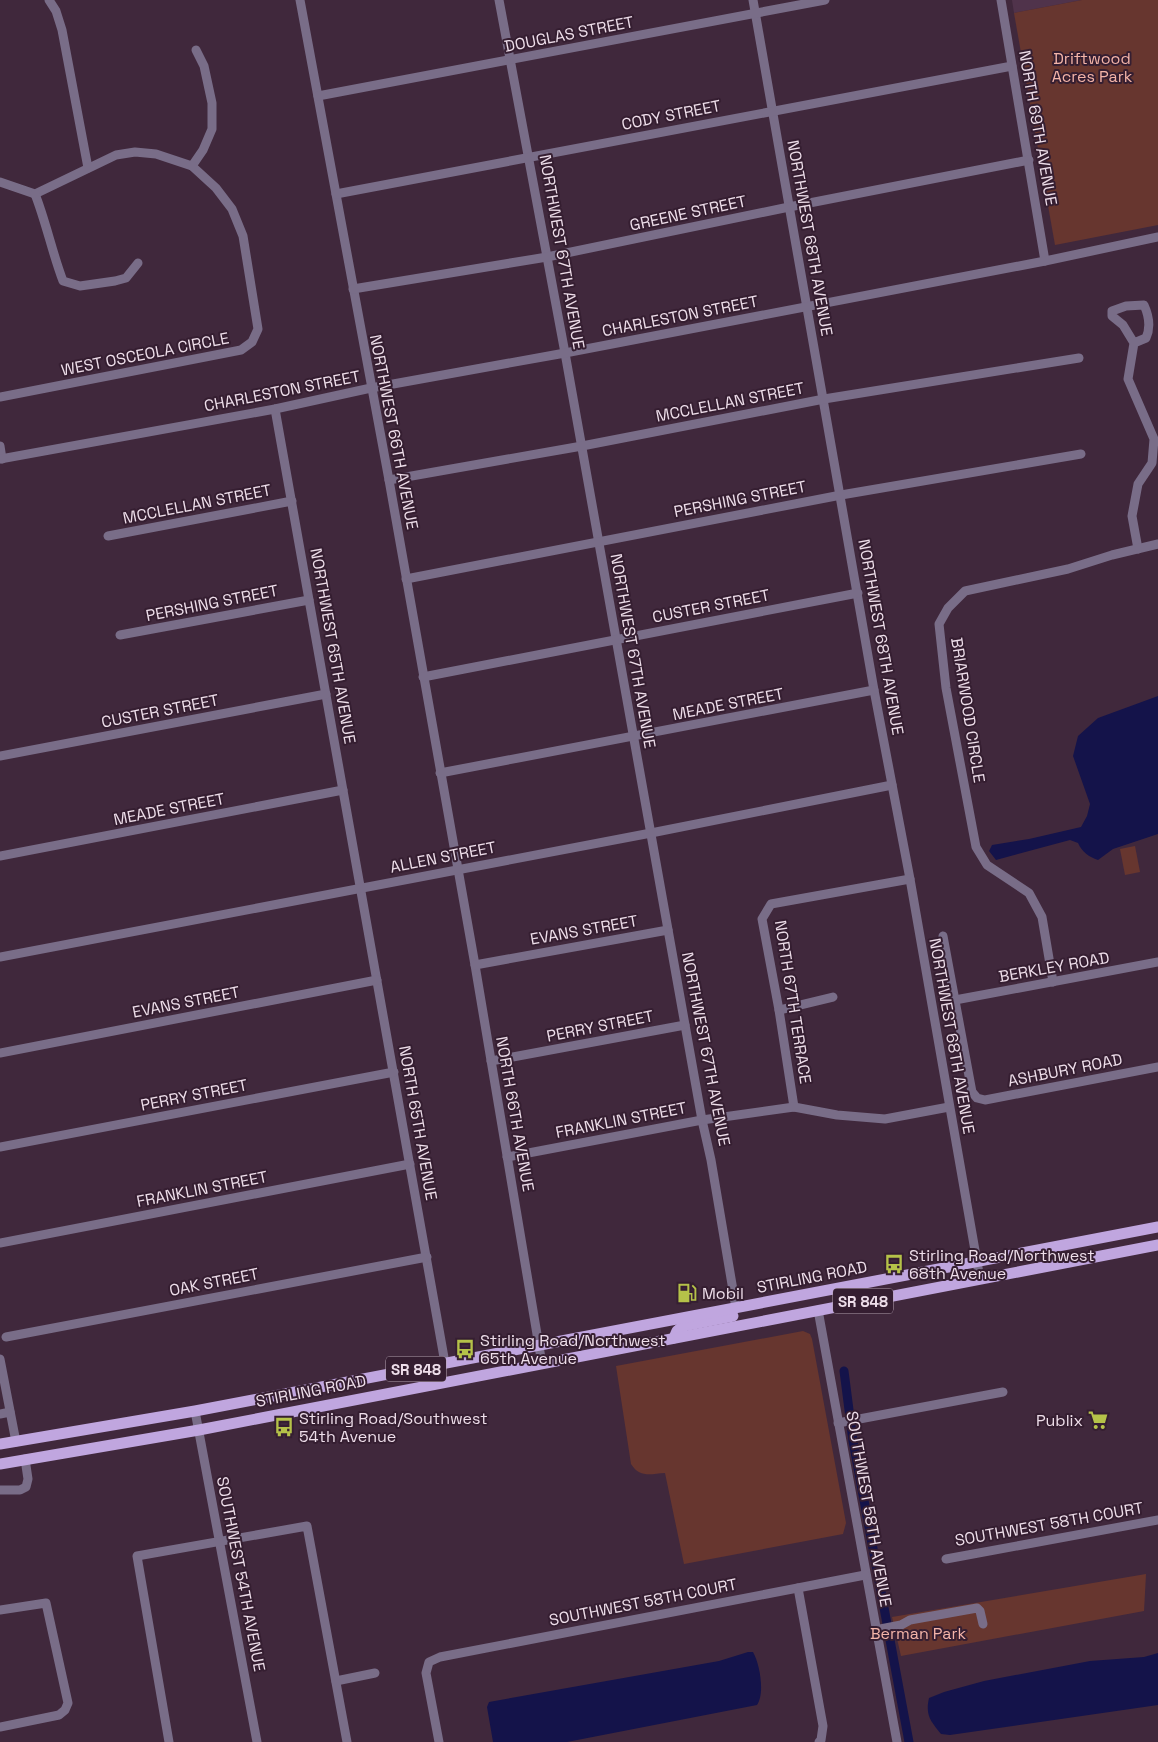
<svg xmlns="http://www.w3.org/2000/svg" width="1158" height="1742" font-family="'Space Grotesk',sans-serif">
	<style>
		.built { fill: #50334b }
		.green { fill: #67362f }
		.water { fill: #14134a }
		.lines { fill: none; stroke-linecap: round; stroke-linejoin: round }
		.canal { stroke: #14134a; stroke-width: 9 }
		.minor { stroke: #796d88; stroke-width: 9 }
		.major { stroke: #c0a6df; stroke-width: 11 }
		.labels { text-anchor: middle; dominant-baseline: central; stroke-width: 4; stroke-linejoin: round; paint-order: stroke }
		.shield { fill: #351e31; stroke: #b6a4b2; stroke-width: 1 }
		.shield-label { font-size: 15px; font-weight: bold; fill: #eedeea }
		.street-label { font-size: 16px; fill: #eedeea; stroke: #351e31 }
		.park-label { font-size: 16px; fill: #f4b4a8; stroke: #351e31 }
		.poi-label { font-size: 16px; fill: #eedeea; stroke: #351e31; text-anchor: start }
	</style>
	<rect width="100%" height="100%" fill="#40283c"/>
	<path class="built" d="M1012,0H1082L1014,13Z"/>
	<g class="green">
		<path d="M1082,0H1158V225L1055,245L1014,13Z"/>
		<path d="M1135,846L1140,872L1125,875L1120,849Z"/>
		<path d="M803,1331L810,1334L812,1339L846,1523L843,1534L684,1564L665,1473C650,1474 640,1478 631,1464L616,1366Z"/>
		<path d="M1146,1574L1144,1611L901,1656L892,1617Z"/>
	</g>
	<g class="water">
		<path d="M1158,696V834L1113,849L1098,860C1089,857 1082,852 1078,843L1070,840L996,860L989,851L992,845L1029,839L1081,827L1087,816L1090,804L1073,756L1078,736L1098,718Z"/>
		<path d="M748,1652H753C760,1664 765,1694 757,1705L567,1742H493L487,1707L489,1702L719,1661Z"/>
		<path d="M1158,1653V1705L950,1735L941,1734C931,1721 925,1716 929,1698L944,1692L984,1681L1090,1661L1144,1657Z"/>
	</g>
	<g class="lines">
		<path class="canal" d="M844,1371L853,1441L909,1742"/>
		<g class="minor">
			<path d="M49,0L56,11L62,30L88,168"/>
			<path d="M300,0L389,480L475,965L542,1364"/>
			<path d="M499,0L565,353L702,1120L711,1160L736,1308"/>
			<path d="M753,0L874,690L910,879L980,1279"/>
			<path d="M1001,0L1045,261"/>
			<path d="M318,96L825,0"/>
			<path d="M192,166L203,150L212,129V103L204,66L196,50"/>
			<path d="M0,182L35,194L116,155L135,152L156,154L192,166L216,188L232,209L243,236L258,329L252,342L241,350L0,397"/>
			<path d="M35,194C46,222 52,252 63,281L80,286L115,281L126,278L138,263"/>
			<path d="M336,194C561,153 786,107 1012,66"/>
			<path d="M353,289L547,257L789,207L1029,160"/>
			<path d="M1134,343L1146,338C1151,327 1149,316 1144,305L1126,306L1112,311V316L1123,325L1134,343L1128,379L1154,439L1152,463L1138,484L1132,516L1138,549"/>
			<path d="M275,409L445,1363"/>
			<path d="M0,446L2,459"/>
			<path d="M0,459L275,409L371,388L565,353L1045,261L1158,237"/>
			<path d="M389,480L582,446L824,399L1079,358"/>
			<path d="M108,536L292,501"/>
			<path d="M406,579L841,495L1081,454"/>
			<path d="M120,635L309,600"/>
			<path d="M423,677L858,593"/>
			<path d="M0,756L326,694"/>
			<path d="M440,773L874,690"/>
			<path d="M0,856L343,790"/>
			<path d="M943,936L972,1092L977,1098L985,1100L1158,1067"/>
			<path d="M0,957L651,833L892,785"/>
			<path d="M475,965L668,930"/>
			<path d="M1053,982L1042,917L1029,893L987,865L976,847L946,688L939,624L948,608L965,591L1068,569L1112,555L1158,544"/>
			<path d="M955,1000L1158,962"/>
			<path d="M779,1010L833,997"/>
			<path d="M0,1053L377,980"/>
			<path d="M491,1061L685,1025"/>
			<path d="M794,1107L779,1010L762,919L771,904L910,879"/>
			<path d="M0,1147L394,1072"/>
			<path d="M507,1157L702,1120L794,1107L837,1115L885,1119L949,1107"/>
			<path d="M0,1243L410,1164"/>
			<path d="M818,1310L897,1742"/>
			<path d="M6,1337L427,1257"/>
			<path d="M0,1359L16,1442"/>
			<path d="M195,1411L257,1742"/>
			<path d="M0,1414L10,1412"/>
			<path d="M838,1423L1003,1392"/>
			<path d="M0,1490H20L26,1487L28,1479L25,1459"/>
			<path d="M946,1559L1158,1520"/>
			<path d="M798,1588L823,1726L821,1740L819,1742"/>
			<path d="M0,1610L46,1603L68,1703L65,1710L59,1715L0,1727"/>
			<path d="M875,1630L901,1625L910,1620L977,1608L980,1611L983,1624"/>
			<path d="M336,1681L375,1673"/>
			<path d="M169,1742L137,1556L307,1526L347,1742"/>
			<path d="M439,1742L426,1673L429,1662L440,1657L865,1575"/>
		</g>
		<g class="major">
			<path d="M674,1338L677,1331L683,1326L733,1316"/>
			<path d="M0,1444L195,1411L1158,1227"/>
			<path d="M0,1464L199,1430L1158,1245"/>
		</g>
	</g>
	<defs>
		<symbol id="bus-bare" viewBox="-9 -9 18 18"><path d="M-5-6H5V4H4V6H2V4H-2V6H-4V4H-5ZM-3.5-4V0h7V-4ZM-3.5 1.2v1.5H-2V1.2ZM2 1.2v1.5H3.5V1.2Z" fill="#b5c249" stroke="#351e31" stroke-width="2.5" paint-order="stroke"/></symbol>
		<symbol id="fuel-bare" viewBox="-9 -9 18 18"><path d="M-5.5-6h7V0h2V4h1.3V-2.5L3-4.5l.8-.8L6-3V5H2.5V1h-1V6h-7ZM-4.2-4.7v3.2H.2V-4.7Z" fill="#b5c249" stroke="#351e31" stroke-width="2.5" paint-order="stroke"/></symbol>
		<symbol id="supermarket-bare" viewBox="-9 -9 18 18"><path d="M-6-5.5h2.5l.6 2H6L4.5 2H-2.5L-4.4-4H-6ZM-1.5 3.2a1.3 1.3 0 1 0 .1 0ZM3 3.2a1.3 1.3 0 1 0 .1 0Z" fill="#b5c249" stroke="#351e31" stroke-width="2.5" paint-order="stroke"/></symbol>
	</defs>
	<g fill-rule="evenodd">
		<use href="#bus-bare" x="880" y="1250" width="28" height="28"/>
		<use href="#fuel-bare" x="673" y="1279" width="28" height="28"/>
		<use href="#bus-bare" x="451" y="1335" width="28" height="28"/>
		<use href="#supermarket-bare" x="1084" y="1406" width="28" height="28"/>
		<use href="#bus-bare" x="270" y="1413" width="28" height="28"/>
	</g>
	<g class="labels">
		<g class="shield">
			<rect x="833" y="1288.5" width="60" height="25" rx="4"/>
			<rect x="386" y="1356.5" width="60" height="25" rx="4"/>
		</g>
		<g class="shield-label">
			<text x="863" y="1301">SR 848</text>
			<text x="416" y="1369">SR 848</text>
		</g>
		<g class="street-label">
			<text transform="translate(569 34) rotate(-11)">DOUGLAS STREET</text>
			<text transform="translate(671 115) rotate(-11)">CODY STREET</text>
			<text transform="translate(1038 128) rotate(80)">NORTH 69TH AVENUE</text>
			<text transform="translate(688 213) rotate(-12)">GREENE STREET</text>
			<text transform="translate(810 238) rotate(80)">NORTHWEST 68TH AVENUE</text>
			<text transform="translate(562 252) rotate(80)">NORTHWEST 67TH AVENUE</text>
			<text transform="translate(680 316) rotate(-11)">CHARLESTON STREET</text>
			<text transform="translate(145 354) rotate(-11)">WEST OSCEOLA CIRCLE</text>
			<text transform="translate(282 391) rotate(-11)">CHARLESTON STREET</text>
			<text transform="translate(730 402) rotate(-11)">MCCLELLAN STREET</text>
			<text transform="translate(394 432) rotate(79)">NORTHWEST 66TH AVENUE</text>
			<text transform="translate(740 499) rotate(-11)">PERSHING STREET</text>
			<text transform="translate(197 504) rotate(-11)">MCCLELLAN STREET</text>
			<text transform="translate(212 603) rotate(-11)">PERSHING STREET</text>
			<text transform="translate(711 606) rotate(-11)">CUSTER STREET</text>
			<text transform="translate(881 637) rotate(80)">NORTHWEST 68TH AVENUE</text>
			<text transform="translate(333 646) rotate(80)">NORTHWEST 65TH AVENUE</text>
			<text transform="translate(633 651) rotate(80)">NORTHWEST 67TH AVENUE</text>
			<text transform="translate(728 704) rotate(-11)">MEADE STREET</text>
			<text transform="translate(968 710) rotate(81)">BRIARWOOD CIRCLE</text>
			<text transform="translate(160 711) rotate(-11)">CUSTER STREET</text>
			<text transform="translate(169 809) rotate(-11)">MEADE STREET</text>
			<text transform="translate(443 857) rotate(-11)">ALLEN STREET</text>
			<text transform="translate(584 930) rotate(-10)">EVANS STREET</text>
			<text transform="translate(1054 967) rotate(-10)">BERKLEY ROAD</text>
			<text transform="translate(186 1002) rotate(-11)">EVANS STREET</text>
			<text transform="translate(793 1002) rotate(81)">NORTH 67TH TERRACE</text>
			<text transform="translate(600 1026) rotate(-11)">PERRY STREET</text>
			<text transform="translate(952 1036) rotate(80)">NORTHWEST 68TH AVENUE</text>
			<text transform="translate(706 1049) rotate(79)">NORTHWEST 67TH AVENUE</text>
			<text transform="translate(1065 1070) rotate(-11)">ASHBURY ROAD</text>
			<text transform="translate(194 1095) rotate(-11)">PERRY STREET</text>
			<text transform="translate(515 1114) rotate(80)">NORTH 66TH AVENUE</text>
			<text transform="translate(621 1120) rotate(-11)">FRANKLIN STREET</text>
			<text transform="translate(418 1123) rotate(80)">NORTH 65TH AVENUE</text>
			<text transform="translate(202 1189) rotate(-11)">FRANKLIN STREET</text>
			<text transform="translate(812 1277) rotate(-11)">STIRLING ROAD</text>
			<text transform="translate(214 1282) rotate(-11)">OAK STREET</text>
			<text transform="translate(311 1391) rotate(-11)">STIRLING ROAD</text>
			<text transform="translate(869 1509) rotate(80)">SOUTHWEST 58TH AVENUE</text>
			<text transform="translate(1049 1524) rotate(-10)">SOUTHWEST 58TH COURT</text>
			<text transform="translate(241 1574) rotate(79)">SOUTHWEST 54TH AVENUE</text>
			<text transform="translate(643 1602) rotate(-11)">SOUTHWEST 58TH COURT</text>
		</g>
		<g class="park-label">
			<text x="1092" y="58">Driftwood<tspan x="1092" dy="18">Acres Park</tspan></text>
			<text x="918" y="1633">Berman Park</text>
		</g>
		<g class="poi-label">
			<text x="909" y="1255">Stirling Road/Northwest<tspan x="909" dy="18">68th Avenue</tspan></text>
			<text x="702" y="1293">Mobil</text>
			<text x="480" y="1340">Stirling Road/Northwest<tspan x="480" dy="18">65th Avenue</tspan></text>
			<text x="299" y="1418">Stirling Road/Southwest<tspan x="299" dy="18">54th Avenue</tspan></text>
			<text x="1083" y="1420" text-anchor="end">Publix</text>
		</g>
	</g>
</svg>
